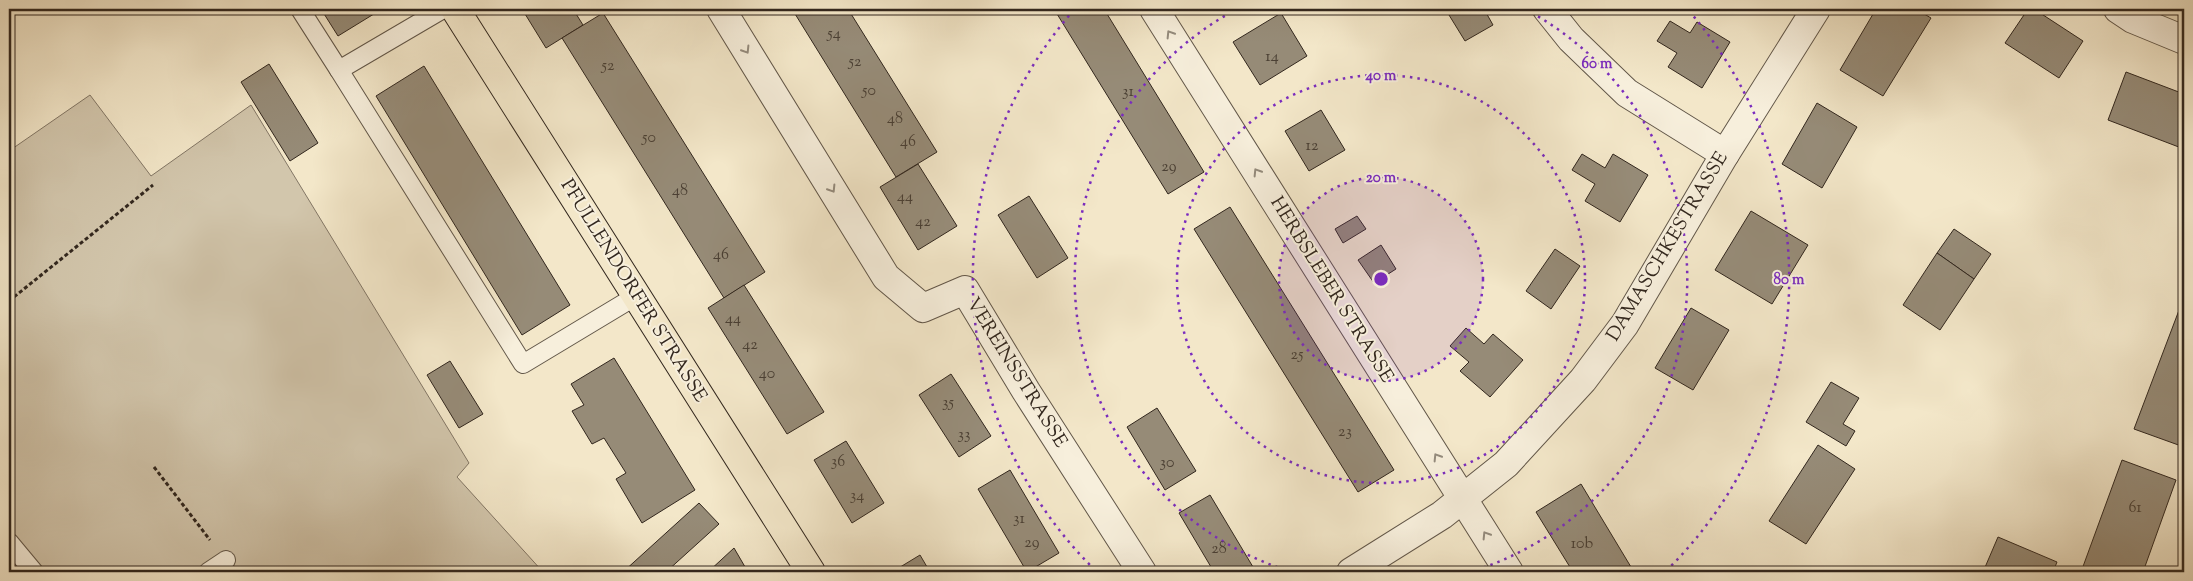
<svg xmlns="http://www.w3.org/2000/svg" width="2193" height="581" font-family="'Sorts Mill Goudy',serif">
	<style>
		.green { fill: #d2c6ac; stroke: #827665 }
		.building { fill: #968b77; stroke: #32271e }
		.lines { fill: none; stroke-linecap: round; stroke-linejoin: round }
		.lane-casing { stroke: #625749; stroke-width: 20 }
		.street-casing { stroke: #625749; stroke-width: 30 }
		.primary-casing { stroke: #32271e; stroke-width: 30 }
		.path { stroke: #32271e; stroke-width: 3; stroke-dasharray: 4 2.5; stroke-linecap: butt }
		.lane { stroke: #f7efdc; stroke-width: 18 }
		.street { stroke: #f7efdc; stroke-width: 28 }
		.primary { stroke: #f3e7c9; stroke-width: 28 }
		.oneway { stroke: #948b7d }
		.ring { fill: none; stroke: #7b2cbf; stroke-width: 2.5; stroke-dasharray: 2.5 5 }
		.labels { text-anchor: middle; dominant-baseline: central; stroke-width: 4; stroke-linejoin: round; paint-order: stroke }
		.number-label { font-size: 16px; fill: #4b4034 }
		.street-label { font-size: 19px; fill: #32271e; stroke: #f7efdc }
		.centre { fill: #7b2cbf; stroke: #f7efdc; stroke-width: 2.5 }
		.ring-label { font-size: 15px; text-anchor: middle; font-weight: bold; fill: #7b2cbf; stroke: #f7efdc; stroke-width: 4; stroke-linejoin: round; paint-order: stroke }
	</style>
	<rect width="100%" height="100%" fill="#f3e7c9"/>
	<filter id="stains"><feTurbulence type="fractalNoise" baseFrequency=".004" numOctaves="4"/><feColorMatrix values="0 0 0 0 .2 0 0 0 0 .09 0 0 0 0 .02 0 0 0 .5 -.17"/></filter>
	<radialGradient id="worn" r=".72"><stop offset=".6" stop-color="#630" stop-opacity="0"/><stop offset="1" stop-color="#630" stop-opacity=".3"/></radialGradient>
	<path class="green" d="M90,95L151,176L251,105L469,463L457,477L543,572H9V151Z"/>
	<g class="building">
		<path d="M321,9H382L338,36Z"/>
		<path d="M522,9H573L583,25L546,48Z"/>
		<path d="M792,9H848L937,152L896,177Z"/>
		<path d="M1054,9H1104L1204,172L1168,194Z"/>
		<path d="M1459,9H1484L1493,25L1465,41L1449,15Z"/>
		<path d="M1876,9H1916L1931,18L1883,96L1840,70Z"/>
		<path d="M2028,9H2034L2083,41L2059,78L2005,43Z"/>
		<path d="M603,13L765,272L724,298L562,38Z"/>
		<path d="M1281,13L1307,56L1260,85L1233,42Z"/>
		<path d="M1670,21L1690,33L1697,22L1730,42L1702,88L1668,67L1677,53L1657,41Z"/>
		<path d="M269,64L318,143L290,161L241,82Z"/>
		<path d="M424,66L570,305L522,335L376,96Z"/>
		<path d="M2126,72L2184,94V149L2108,120Z"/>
		<path d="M1817,103L1857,127L1822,188L1782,164Z"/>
		<path d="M1321,110L1345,150L1309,171L1285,131Z"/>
		<path d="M1582,154L1605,168L1613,154L1648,175L1620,222L1585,201L1595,184L1572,170Z"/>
		<path d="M918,164L957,226L918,250L880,187Z"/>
		<path d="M1029,196L1068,258L1037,278L998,215Z"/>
		<path d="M1230,207L1394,470L1358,492L1194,229Z"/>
		<path d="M1751,211L1808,245L1772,304L1715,270Z"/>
		<path d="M1357,216L1366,229L1343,243L1335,229Z"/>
		<path d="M1954,229L1991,254L1974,279L1937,253Z"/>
		<path d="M1381,245L1396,269L1374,283L1358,260Z"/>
		<path d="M1555,249L1580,266L1551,309L1526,291Z"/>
		<path d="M1937,253L1974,279L1940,330L1903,305Z"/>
		<path d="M744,285L824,412L787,434L708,308Z"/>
		<path d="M2184,297V447L2134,429Z"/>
		<path d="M1691,308L1729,330L1693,390L1655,368Z"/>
		<path d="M1466,328L1484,344L1493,334L1523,360L1490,397L1460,371L1469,362L1450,346Z"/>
		<path d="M614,358L695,490L642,523L616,479L626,473L604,438L592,444L572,411L584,405L571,384Z"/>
		<path d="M450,361L483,414L459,428L427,375Z"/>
		<path d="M951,374L991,436L959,457L919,395Z"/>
		<path d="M1831,382L1859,398L1843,424L1855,431L1846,446L1806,422Z"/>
		<path d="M1157,408L1196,471L1165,490L1127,427Z"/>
		<path d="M846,441L884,503L852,523L814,460Z"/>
		<path d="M1818,445L1855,469L1806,544L1769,521Z"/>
		<path d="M2122,460L2176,480L2143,572H2081Z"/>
		<path d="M1010,470L1059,553L1027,572L978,489Z"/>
		<path d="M1581,484L1634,572H1573L1536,512Z"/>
		<path d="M1210,495L1256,572H1214L1179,513Z"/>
		<path d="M699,503L719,524L666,572H623Z"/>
		<path d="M1998,537L2057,562L2053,572H1983Z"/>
		<path d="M734,548L748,572H708Z"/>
		<path d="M920,555L930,572H892Z"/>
	</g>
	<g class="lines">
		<defs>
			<g id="lane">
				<path d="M300,9L339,70L443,9"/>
				<path d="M339,70L523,364L636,296"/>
				<path d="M9,542L34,572"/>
				<path d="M208,572L226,560"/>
			</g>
			<g id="street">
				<path d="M721,9L886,277L923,308L965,290L1026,391L1142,572"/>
				<path d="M1154,9L1509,572"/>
				<path d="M1547,9L1571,39L1627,93L1725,154"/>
				<path d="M2118,9L2133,19L2184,40"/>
				<path d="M1351,572L1442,515L1506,464L1583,380L1625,324L1725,154L1816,9"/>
			</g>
			<path id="primary" d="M455,9L811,572"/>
		</defs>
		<use href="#lane" class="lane-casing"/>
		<use href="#street" class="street-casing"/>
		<use href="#primary" class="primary-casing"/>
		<g class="path">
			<path d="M9,301L153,185"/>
			<path d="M154,467L210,540"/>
		</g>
		<use href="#lane" class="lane"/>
		<use href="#street" class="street"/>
		<use href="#primary" class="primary"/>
	</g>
	<defs><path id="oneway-chevron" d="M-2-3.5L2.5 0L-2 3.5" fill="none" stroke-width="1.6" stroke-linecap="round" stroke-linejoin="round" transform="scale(1.25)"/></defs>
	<g class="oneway">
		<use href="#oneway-chevron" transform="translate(1170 34) rotate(-122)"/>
		<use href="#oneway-chevron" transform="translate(746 50) rotate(58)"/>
		<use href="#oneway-chevron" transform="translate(1257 172) rotate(-122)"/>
		<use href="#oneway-chevron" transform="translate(832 189) rotate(58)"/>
		<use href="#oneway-chevron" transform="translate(1437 457) rotate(-122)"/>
		<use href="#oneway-chevron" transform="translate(1486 535) rotate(-122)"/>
	</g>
	<circle cx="1381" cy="279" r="102" fill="#7b2cbf" fill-opacity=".12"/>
	<g class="ring">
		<circle cx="1381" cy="279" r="102"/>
		<circle cx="1381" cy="279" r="204"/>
		<path d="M1292 572A306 306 0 0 1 1237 9M1525 9A306 306 0 0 1 1470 572"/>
		<path d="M1095 570A408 408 0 0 1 1073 11M1689 11A408 408 0 0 1 1667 570"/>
	</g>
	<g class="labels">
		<g class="number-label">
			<text x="834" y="34">54</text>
			<text x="1272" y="57">14</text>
			<text x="855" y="62">52</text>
			<text x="608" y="66">52</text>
			<text x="869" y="91">50</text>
			<text x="1128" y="92">31</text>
			<text x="895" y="119">48</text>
			<text x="649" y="138">50</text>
			<text x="908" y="142">46</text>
			<text x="1312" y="146">12</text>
			<text x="1169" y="167">29</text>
			<text x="680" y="191">48</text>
			<text x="905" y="197">44</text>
			<text x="923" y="222">42</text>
			<text x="721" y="255">46</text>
			<text x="733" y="319">44</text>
			<text x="750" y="345">42</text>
			<text x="1297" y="355">25</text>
			<text x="767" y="374">40</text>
			<text x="948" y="403">35</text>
			<text x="1345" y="432">23</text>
			<text x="964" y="435">33</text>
			<text x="838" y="462">36</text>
			<text x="1167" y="463">30</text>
			<text x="857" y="496">34</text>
			<text x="2135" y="508">61</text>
			<text x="1019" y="519">31</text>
			<text x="1032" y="543">29</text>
			<text x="1582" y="544">10b</text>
			<text x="1219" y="549">28</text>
		</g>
		<g class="street-label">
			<text transform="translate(1668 247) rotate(-59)">DAMASCHKESTRASSE</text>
			<text transform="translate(1331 290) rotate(58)">HERBSLEBER STRASSE</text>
			<text transform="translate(633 291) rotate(58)">PFULLENDORFER STRASSE</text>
			<text transform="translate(1016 373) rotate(58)">VEREINSSTRASSE</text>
		</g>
	</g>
	<circle cx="1381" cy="279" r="8" class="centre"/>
	<g class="ring-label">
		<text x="1597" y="68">60 m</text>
		<text x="1381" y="80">40 m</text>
		<text x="1381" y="182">20 m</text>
		<text x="1789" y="284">80 m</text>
	</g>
	<rect width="2193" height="581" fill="none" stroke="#f3e7c9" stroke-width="30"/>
	<rect x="10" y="10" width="2173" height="561" fill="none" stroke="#32271e" stroke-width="2.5"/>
	<rect x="15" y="15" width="2163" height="551" fill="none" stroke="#32271e"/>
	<rect width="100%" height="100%" filter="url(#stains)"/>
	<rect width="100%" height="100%" fill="url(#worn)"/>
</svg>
